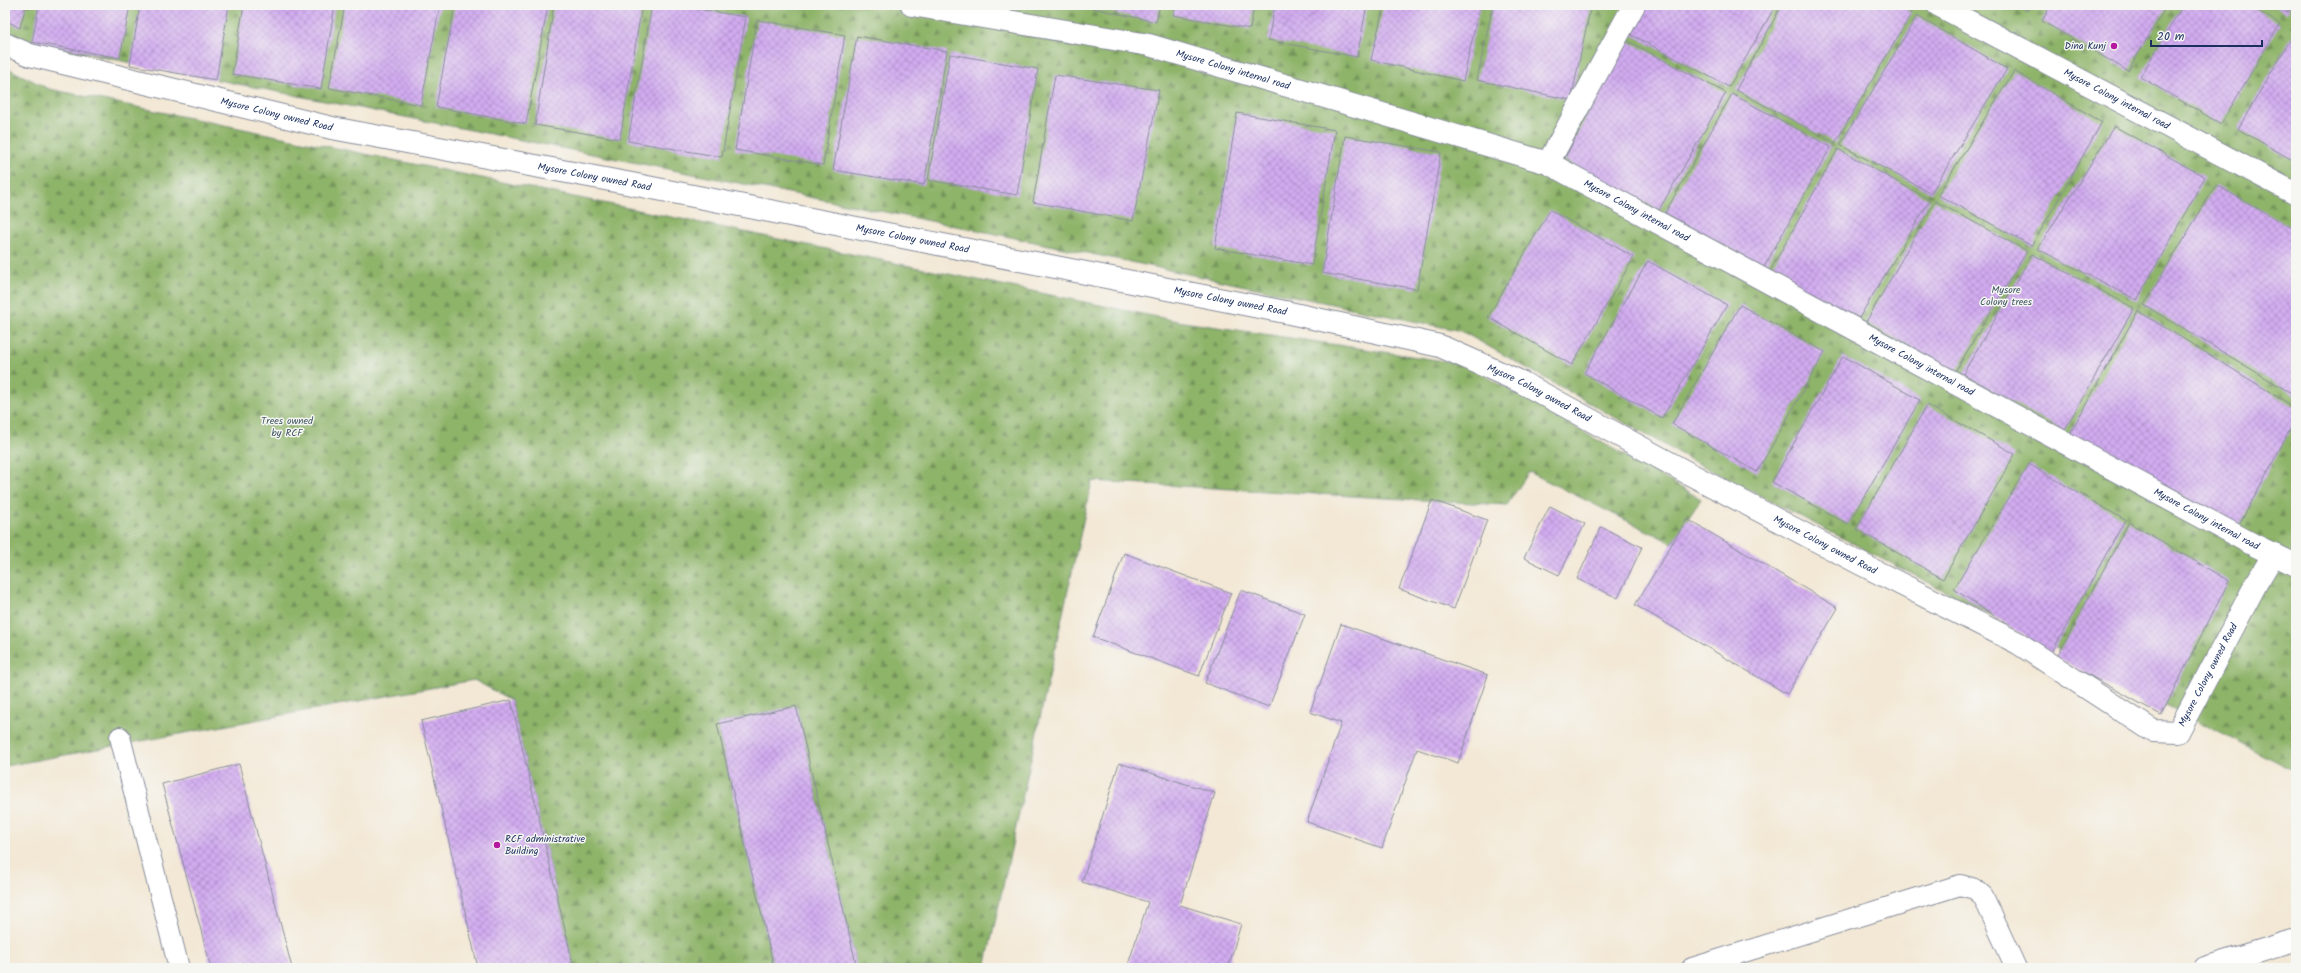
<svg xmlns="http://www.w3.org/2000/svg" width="2301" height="973" font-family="Kalam,sans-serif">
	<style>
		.forest { fill: url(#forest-firs); stroke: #547264 }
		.building { fill: url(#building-cross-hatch) }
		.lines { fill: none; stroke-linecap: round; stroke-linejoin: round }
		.service-casing { stroke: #878c9a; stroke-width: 22 }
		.minor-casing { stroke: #878c9a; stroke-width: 24 }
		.tertiary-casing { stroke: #878c9a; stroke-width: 24 }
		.service { stroke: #fff; stroke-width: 20 }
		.minor { stroke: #fff; stroke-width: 22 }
		.tertiary { stroke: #fff; stroke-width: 22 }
		.poi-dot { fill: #b5179e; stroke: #f6f6f2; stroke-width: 1.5 }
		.labels { text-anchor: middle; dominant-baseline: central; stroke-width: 3; stroke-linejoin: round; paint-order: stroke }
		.poi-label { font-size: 10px; fill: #1b2f5e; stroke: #f6f6f2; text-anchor: end }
		.street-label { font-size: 10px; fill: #1b2f5e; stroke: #f6f6f2 }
		.park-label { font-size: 10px; fill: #415865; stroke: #f6f6f2 }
	</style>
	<defs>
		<pattern id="forest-firs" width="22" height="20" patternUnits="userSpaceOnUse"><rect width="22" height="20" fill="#8eb469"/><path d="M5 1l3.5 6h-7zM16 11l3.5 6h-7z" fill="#73935a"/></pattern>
		<pattern id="building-cross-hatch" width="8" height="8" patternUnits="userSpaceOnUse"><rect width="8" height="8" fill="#d2acf0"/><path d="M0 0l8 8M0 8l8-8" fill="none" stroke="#aa8cc6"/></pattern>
	</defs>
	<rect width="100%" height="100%" fill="#f6f6f2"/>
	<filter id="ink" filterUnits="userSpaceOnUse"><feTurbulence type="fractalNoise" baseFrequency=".025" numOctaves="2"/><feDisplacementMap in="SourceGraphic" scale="8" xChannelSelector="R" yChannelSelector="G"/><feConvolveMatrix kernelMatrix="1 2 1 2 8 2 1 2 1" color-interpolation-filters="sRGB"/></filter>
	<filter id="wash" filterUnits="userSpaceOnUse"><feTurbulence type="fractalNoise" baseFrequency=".012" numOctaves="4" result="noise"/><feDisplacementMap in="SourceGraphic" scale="16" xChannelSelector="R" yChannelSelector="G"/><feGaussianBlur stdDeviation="0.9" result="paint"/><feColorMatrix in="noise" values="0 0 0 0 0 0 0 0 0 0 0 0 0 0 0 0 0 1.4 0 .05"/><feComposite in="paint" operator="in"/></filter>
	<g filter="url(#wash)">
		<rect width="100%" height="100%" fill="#f3e8d5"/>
		<g class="forest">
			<path d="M5,5H2296V772L1693,461L1461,331L996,234L26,42L5,31Z"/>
			<path d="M5,67L49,89L1177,321L1464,364L1701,499L1672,543L1529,472L1507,505L1092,481L985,968H857L796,706L717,724L774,968H574L511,700L474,680L5,766Z"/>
		</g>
		<g id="blocks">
			<g class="building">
				<path d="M5,5H26L20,28L5,20Z"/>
				<path d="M39,5H130L120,58L32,42Z"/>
				<path d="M140,5H229L216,80L130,65Z"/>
				<path d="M244,5H335L321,89L232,74Z"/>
				<path d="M345,5H440L421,105L329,88Z"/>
				<path d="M455,5H548L526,124L436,107Z"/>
				<path d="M554,5H642L620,139L535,125Z"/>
				<path d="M652,5H675L746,17L722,157L628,141Z"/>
				<path d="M1079,5H1160L1156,22Z"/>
				<path d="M1176,5H1254L1250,29L1173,15Z"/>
				<path d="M1275,5H1367L1357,57L1268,40Z"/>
				<path d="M1384,5H1480L1463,81L1371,60Z"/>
				<path d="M1493,5H1591L1571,100L1477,80Z"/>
				<path d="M1646,5H1776L1729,87L1630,34Z"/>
				<path d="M1782,5H1898L1912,13L1835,143L1736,90Z"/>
				<path d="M2017,5H2031L2027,11Z"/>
				<path d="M2051,5H2167L2128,71L2042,21Z"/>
				<path d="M2183,5H2248L2280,24L2221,124L2140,77Z"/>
				<path d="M2273,5H2291L2287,13Z"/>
				<path d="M1917,16L2007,69L1931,193L1840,145Z"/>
				<path d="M757,20L845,35L823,165L735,150Z"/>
				<path d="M2296,30V162L2238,129Z"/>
				<path d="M857,36L947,51L924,185L833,170Z"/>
				<path d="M1626,40L1726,93L1659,210L1564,160Z"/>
				<path d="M950,54L1038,69L1017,195L928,180Z"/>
				<path d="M2014,71L2102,122L2032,246L1938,195Z"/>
				<path d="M1055,75L1159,90L1133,221L1033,202Z"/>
				<path d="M1732,94L1831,147L1764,267L1665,213Z"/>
				<path d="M1237,113L1335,130L1312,265L1215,248Z"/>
				<path d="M2114,126L2205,177L2137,300L2038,249Z"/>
				<path d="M1345,136L1441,152L1417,289L1322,273Z"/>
				<path d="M1838,149L1930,200L1859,318L1770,271Z"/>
				<path d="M2216,185L2296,230V396L2144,305Z"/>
				<path d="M1935,201L2027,251L1955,372L1866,322Z"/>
				<path d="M1550,210L1634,257L1572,365L1488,317Z"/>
				<path d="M2032,254L2134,308L2064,431L1963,374Z"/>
				<path d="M1648,261L1727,305L1662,418L1584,373Z"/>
				<path d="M1740,305L1825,352L1757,472L1672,424Z"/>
				<path d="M2138,311L2296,408V419L2238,527L2069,435Z"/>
				<path d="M1843,356L1920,400L1848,524L1772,482Z"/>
				<path d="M1927,405L2015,454L1943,579L1856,529Z"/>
				<path d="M2029,464L2125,520L2051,654L1954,589Z"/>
				<path d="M1432,500L1487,520L1454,609L1399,589Z"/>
				<path d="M1550,506L1585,524L1559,575L1524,558Z"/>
				<path d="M1687,519L1838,608L1787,694L1635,605Z"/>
				<path d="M2129,522L2229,581L2161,715L2057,657Z"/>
				<path d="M1601,527L1642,547L1618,598L1577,579Z"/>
				<path d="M1124,553L1231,593L1199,676L1093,637Z"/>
				<path d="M1241,590L1305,614L1269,707L1205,683Z"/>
				<path d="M1341,624L1488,675L1458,763L1417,749L1382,848L1307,822L1341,723L1310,712Z"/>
				<path d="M511,700L574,968H478L421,721Z"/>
				<path d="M796,706L857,968H774L717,724Z"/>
				<path d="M1119,763L1215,793L1180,905L1241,924L1228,968H1127L1148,902L1082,882Z"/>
				<path d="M239,764L292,968H211L162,784Z"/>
			</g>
		</g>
	</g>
	<g filter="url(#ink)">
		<use href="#blocks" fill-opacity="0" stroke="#878c9a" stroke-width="1"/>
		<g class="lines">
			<defs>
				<g id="service">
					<path d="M120,737L179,968"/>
					<path d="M1692,968L1960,885L1975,889L1983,896L2016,968"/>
				</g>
				<g id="minor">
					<path id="s1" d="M912,5L1149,45L1548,163L2252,544L2296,565"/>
					<path id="s2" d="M1938,5L2296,194"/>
					<path id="s3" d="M5,44L30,55L332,128L637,185L1285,312L1440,346L1521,382L1686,472L1861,564L2018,643L2153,731L2178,732L2257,582L2274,554"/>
					<path d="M1548,163L1634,5"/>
				</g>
				<path id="tertiary" d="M2205,968L2296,940"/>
			</defs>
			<use href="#service" class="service-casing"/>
			<use href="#minor" class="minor-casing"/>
			<use href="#tertiary" class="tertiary-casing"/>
			<use href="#service" class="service"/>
			<use href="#minor" class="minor"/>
			<use href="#tertiary" class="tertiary"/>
		</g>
	</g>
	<g class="poi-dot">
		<circle cx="2114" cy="46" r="4"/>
		<circle cx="497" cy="845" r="4"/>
	</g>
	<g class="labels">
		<g class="poi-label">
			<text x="2106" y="46">Dina Kunj</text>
			<text x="505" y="839" text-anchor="start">RCF administrative<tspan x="505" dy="12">Building</tspan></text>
		</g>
		<g class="street-label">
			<text stroke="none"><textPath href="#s1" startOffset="328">Mysore Colony internal road</textPath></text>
			<text stroke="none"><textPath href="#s2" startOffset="202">Mysore Colony internal road</textPath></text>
			<text stroke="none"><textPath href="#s3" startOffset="281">Mysore Colony owned Road</textPath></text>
			<text stroke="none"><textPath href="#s3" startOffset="605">Mysore Colony owned Road</textPath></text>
			<text stroke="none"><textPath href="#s1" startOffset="757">Mysore Colony internal road</textPath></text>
			<text stroke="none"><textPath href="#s3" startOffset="929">Mysore Colony owned Road</textPath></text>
			<text stroke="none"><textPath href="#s3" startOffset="1253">Mysore Colony owned Road</textPath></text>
			<text stroke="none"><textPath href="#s1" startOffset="1081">Mysore Colony internal road</textPath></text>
			<text stroke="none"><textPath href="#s3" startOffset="1577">Mysore Colony owned Road</textPath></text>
			<text stroke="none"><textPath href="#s1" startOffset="1405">Mysore Colony internal road</textPath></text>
			<text stroke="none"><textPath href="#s3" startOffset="1901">Mysore Colony owned Road</textPath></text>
			<text stroke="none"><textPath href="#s3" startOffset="2368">Mysore Colony owned Road</textPath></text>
		</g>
		<g class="park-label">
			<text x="2006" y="290">Mysore<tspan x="2006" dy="12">Colony trees</tspan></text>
			<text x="287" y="421">Trees owned<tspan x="287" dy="12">by RCF</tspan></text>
		</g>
	</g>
	<rect width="2301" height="973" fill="none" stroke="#f6f6f2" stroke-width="20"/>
	<path d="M2151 40v6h111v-6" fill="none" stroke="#1b2f5e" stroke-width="2"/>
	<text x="2157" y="40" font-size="12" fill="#1b2f5e" stroke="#f6f6f2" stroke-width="3" paint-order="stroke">20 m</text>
</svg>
